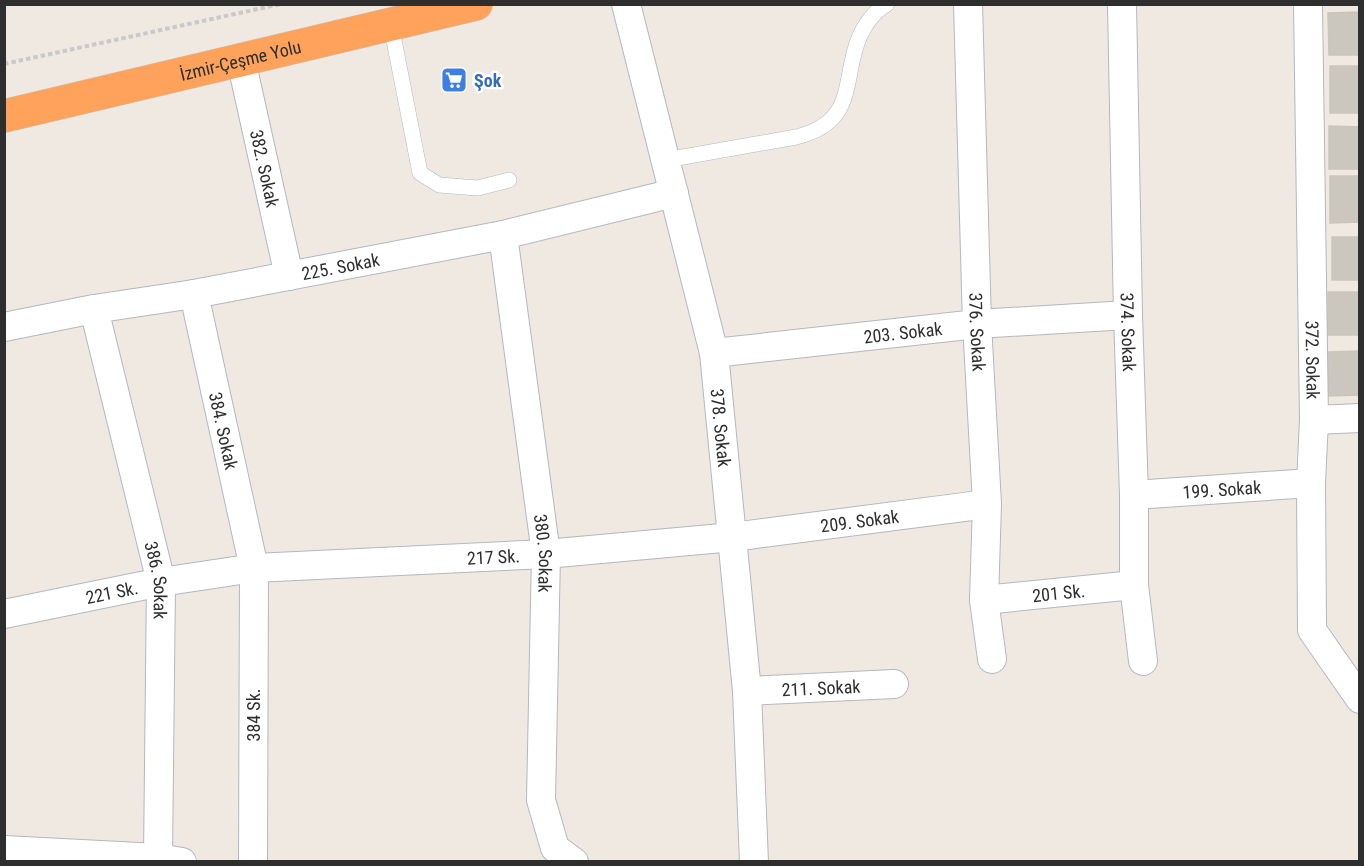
<svg xmlns="http://www.w3.org/2000/svg" width="1364" height="866" font-family="'Roboto Condensed',sans-serif">
	<style>
		.building { fill: #cbc7bf; stroke: #cbc5ba; stroke-width: 1.5 }
		.lines { fill: none; stroke-linecap: round; stroke-linejoin: round }
		.lane-casing { stroke: #b4b7c1; stroke-width: 16 }
		.street-casing { stroke: #b4b7c1; stroke-width: 30 }
		.highway-casing { stroke: #c9c9c9; stroke-width: 34 }
		.path { stroke: #c9c9c9; stroke-width: 4; stroke-dasharray: 4.5 3; stroke-linecap: butt }
		.lane { stroke: #fff; stroke-width: 15 }
		.street { stroke: #fff; stroke-width: 28 }
		.highway { stroke: #ffa35c; stroke-width: 33 }
		.labels { text-anchor: middle; dominant-baseline: central; stroke-width: 5; stroke-linejoin: round; paint-order: stroke }
		.street-label { font-size: 18px; fill: #2e2e2e; stroke: #fff }
		.shop-label { font-size: 18px; font-weight: bold; fill: #366cbe; stroke: #fff; text-anchor: start }
	</style>
	<rect width="100%" height="100%" fill="#efe9e1"/>
	<g class="building">
		<path d="M1360,12V55H1329L1328,13Z"/>
		<rect x="1330" y="66" width="30" height="47"/>
		<path d="M1329,126L1360,127V169H1329Z"/>
		<path d="M1330,176H1360V222L1330,223Z"/>
		<rect x="1332" y="237" width="28" height="43"/>
		<rect x="1328" y="292" width="32" height="43"/>
		<path d="M1360,351V395L1328,396L1327,352Z"/>
	</g>
	<g class="lines">
		<defs>
			<g id="lane">
				<path d="M391,25L420,173L439,185L478,188L509,180"/>
				<path d="M666,160L796,137C865,121 837,68 867,23C872,16 879,8 887,4"/>
			</g>
			<g id="street">
				<path id="s1" d="M626,4L714,353L747,691L754,862"/>
				<path id="s2" d="M968,4L977,324L987,504L984,600L992,659"/>
				<path id="s3" d="M1122,4L1128,315L1134,495V585L1143,661"/>
				<path id="s4" d="M1308,4L1314,420L1311,483L1312,630L1360,699"/>
				<path id="s5" d="M241,60L289,276"/>
				<path id="s6" d="M503,235L546,554L541,800L555,848L574,862"/>
				<path id="s7" d="M194,294L254,568L253,862"/>
				<path id="s8" d="M94,309L161,582L158,858"/>
				<path id="s9" d="M4,327L94,309L194,294L503,235L674,193"/>
				<path id="s10" d="M714,353L977,324L1128,315"/>
				<path d="M1314,420L1360,418"/>
				<path id="s11" d="M1134,495L1311,483"/>
				<path id="s12" d="M984,600L1134,585"/>
				<path id="s13" d="M4,614L161,582L254,568L546,554L733,537L987,504"/>
				<path id="s14" d="M747,691L894,684"/>
				<path d="M4,850L158,858L182,862"/>
			</g>
			<g id="highway">
				<path id="s15" d="M4,116L476,4"/>
			</g>
		</defs>
		<use href="#lane" class="lane-casing"/>
		<use href="#street" class="street-casing"/>
		<use href="#highway" class="highway-casing"/>
		<path class="path" d="M4,64L281,4"/>
		<use href="#lane" class="lane"/>
		<use href="#street" class="street"/>
		<use href="#highway" class="highway"/>
	</g>
	<defs>
		<symbol id="supermarket-square" viewBox="-11 -11 22 22"><rect x="-9" y="-9" width="18" height="18" rx="4" fill="#3f7fe0" stroke="#fff"/><path d="M-6-5.5h2.5l.6 2H6L4.5 2H-2.5L-4.4-4H-6ZM-1.5 3.2a1.3 1.3 0 1 0 .1 0ZM3 3.2a1.3 1.3 0 1 0 .1 0Z" fill="#fff"/></symbol>
	</defs>
	<g fill-rule="evenodd">
		<use href="#supermarket-square" x="439" y="65" width="30" height="30"/>
	</g>
	<g class="labels">
		<g class="street-label">
			<text stroke="none"><textPath href="#s15" startOffset="243">İzmir-Çeşme Yolu</textPath></text>
			<text stroke="none"><textPath href="#s5" startOffset="111">382. Sokak</textPath></text>
			<text stroke="none"><textPath href="#s9" startOffset="342">225. Sokak</textPath></text>
			<text stroke="none"><textPath href="#s10" startOffset="190">203. Sokak</textPath></text>
			<text stroke="none"><textPath href="#s2" startOffset="328">376. Sokak</textPath></text>
			<text stroke="none"><textPath href="#s3" startOffset="328">374. Sokak</textPath></text>
			<text stroke="none"><textPath href="#s4" startOffset="356">372. Sokak</textPath></text>
			<text stroke="none"><textPath href="#s1" startOffset="435">378. Sokak</textPath></text>
			<text stroke="none"><textPath href="#s7" startOffset="140">384. Sokak</textPath></text>
			<text stroke="none"><textPath href="#s11" startOffset="88">199. Sokak</textPath></text>
			<text stroke="none"><textPath href="#s13" startOffset="862">209. Sokak</textPath></text>
			<text stroke="none"><textPath href="#s6" startOffset="321">380. Sokak</textPath></text>
			<text stroke="none"><textPath href="#s13" startOffset="494">217 Sk.</textPath></text>
			<text stroke="none"><textPath href="#s8" startOffset="279">386. Sokak</textPath></text>
			<text stroke="none"><textPath href="#s13" startOffset="110">221 Sk.</textPath></text>
			<text stroke="none"><textPath href="#s12" startOffset="75">201 Sk.</textPath></text>
			<text stroke="none"><textPath href="#s14" startOffset="74">211. Sokak</textPath></text>
			<text transform="translate(253 715) rotate(-90)">384 Sk.</text>
		</g>
		<g class="shop-label">
			<text x="474" y="80">Şok</text>
		</g>
	</g>
	<rect width="1364" height="866" fill="none" stroke="#2e2e2e" stroke-width="12"/>
</svg>
